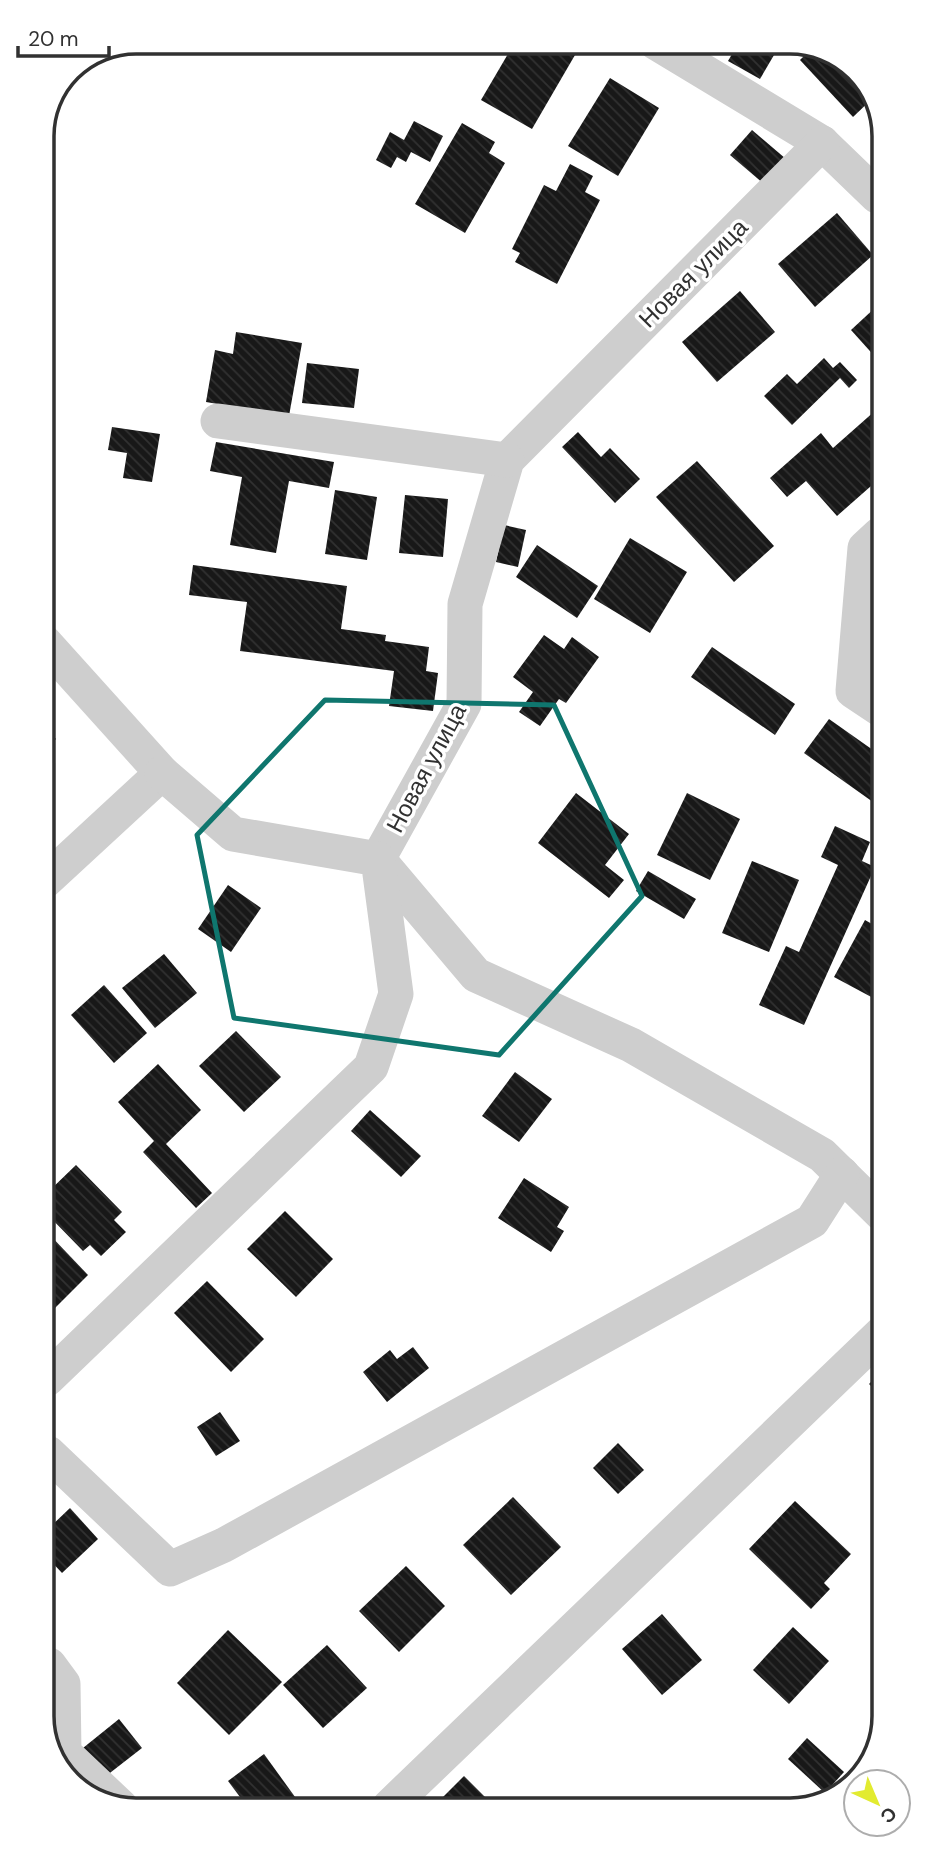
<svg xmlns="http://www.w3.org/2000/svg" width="926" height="1852" font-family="'DM Sans',sans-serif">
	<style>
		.building { fill: url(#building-back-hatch) }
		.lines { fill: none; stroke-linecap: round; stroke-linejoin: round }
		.minor { stroke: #cecece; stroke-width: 35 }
		.marked { fill: none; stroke: #0f766e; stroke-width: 5; stroke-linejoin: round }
		.labels { text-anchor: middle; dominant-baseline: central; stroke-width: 7; stroke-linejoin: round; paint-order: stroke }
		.street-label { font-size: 24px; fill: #313131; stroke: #fff }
		.rim { fill: none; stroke: #313131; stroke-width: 3.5 }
	</style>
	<defs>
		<pattern id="building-back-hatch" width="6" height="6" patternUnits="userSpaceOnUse" patternTransform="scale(1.75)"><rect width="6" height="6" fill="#181818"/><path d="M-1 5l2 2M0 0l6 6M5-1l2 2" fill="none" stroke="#313131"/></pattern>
	</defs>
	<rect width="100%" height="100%" fill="#fff"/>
	<g class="building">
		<path d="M515,42H553L575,55L532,129L481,100Z"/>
		<path d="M739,42H752L774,55L760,79L728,61Z"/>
		<path d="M812,48L847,61L874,97L853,117L800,60Z"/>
		<path d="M610,78L659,108L618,176L568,146Z"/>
		<path d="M414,121L443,136L430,162L411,152L406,162L397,157L391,168L376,160L390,132L404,140Z"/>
		<path d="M462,123L495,142L489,153L505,163L465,233L415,204Z"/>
		<path d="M752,130L786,159L764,184L730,155Z"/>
		<path d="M570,164L593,176L585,192L600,200L557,284L515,262L520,253L512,249L544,185L556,191Z"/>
		<path d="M837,213L873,255L815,307L778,264Z"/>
		<path d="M740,291L775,332L717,382L682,342Z"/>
		<path d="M878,305V360L851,330Z"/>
		<path d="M236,332L302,343L289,416L206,402L215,350L233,354Z"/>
		<path d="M824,358L833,368L840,362L857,380L849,388L840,378L792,425L764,396L787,374L797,384Z"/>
		<path d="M307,363L359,369L354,408L302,403Z"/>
		<path d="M876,410L878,412L879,479L837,516L806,481L787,497L770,478L821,433L833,448Z"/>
		<path d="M112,427L160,434L152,482L123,478L127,453L108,450Z"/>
		<path d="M578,432L601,457L610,448L640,479L615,503L562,447Z"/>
		<path d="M216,442L334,462L329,488L289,481L276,553L230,545L242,477L210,471Z"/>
		<path d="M697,461L774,546L734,582L656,497Z"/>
		<path d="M335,490L377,497L367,560L325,554Z"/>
		<path d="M405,495L448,499L443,557L399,553Z"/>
		<path d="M504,525L526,530L518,567L496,562Z"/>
		<path d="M630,538L687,572L650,633L594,599Z"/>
		<path d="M537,545L598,586L577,618L516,577Z"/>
		<path d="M193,565L347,586L341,629L386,635L385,641L429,647L426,671L438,673L433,711L389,706L394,671L240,651L247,602L189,595Z"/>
		<path d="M544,635L564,649L572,637L599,657L566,703L559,699L540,726L519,712L533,692L513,677Z"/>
		<path d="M712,647L795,704L775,735L691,677Z"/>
		<path d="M829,719L880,755V807L804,753Z"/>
		<path d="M45,726L56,739L45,749Z"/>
		<path d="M576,793L629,834L605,865L624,880L609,898L538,843Z"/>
		<path d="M687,793L740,819L710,880L657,855Z"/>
		<path d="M45,817L55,827L45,837Z"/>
		<path d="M835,826L870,842L862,861L875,867L804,1025L759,1005L786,946L799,952L838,865L821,857Z"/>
		<path d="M752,861L799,880L769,952L722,933Z"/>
		<path d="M648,871L696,899L684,919L636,891Z"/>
		<path d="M228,885L261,908L231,952L198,929Z"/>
		<path d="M865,920L881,929V989L875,999L834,977Z"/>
		<path d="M164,954L197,993L155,1028L122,988Z"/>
		<path d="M104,985L147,1033L114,1063L71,1015Z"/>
		<path d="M236,1031L281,1077L244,1112L199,1066Z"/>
		<path d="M158,1064L201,1110L166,1144L212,1193L196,1208L143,1152L154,1141L118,1102Z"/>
		<path d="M515,1072L552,1099L519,1142L482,1116Z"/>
		<path d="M370,1110L421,1156L401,1177L351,1131Z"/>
		<path d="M76,1165L122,1212L114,1220L126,1232L101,1256L90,1245L83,1251L47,1214V1193Z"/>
		<path d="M524,1178L569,1207L557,1227L564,1231L551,1252L498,1218Z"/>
		<path d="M285,1211L333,1259L296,1297L247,1249Z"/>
		<path d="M47,1232L88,1275L54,1309L47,1302Z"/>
		<path d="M207,1281L264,1339L231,1372L174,1313Z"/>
		<path d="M413,1347L429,1368L387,1402L363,1372L390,1350L397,1359Z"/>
		<path d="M882,1371L883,1398L869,1384Z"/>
		<path d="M220,1412L240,1441L216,1456L197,1427Z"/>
		<path d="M618,1443L644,1470L618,1494L593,1468Z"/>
		<path d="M513,1497L561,1547L511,1595L463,1545Z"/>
		<path d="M795,1501L851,1554L824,1583L830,1589L811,1609L749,1549Z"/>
		<path d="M70,1508L98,1539L62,1573L48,1558V1529Z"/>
		<path d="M406,1566L445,1606L399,1652L359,1611Z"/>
		<path d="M662,1614L702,1660L662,1695L622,1649Z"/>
		<path d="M793,1627L829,1661L789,1704L753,1670Z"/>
		<path d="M228,1630L282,1682L229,1735L177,1683Z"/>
		<path d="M327,1645L367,1688L323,1728L283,1685Z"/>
		<path d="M119,1719L142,1748L106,1776L83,1748Z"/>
		<path d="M807,1738L844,1772L825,1793L788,1759Z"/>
		<path d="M264,1754L303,1808L249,1809L228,1781Z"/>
		<path d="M464,1776L494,1806L433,1807Z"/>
	</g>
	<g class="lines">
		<g class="minor">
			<path d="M655,42L822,143L877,196"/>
			<path d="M822,143L507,460L465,604L464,704L378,859L476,975L631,1045L822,1155L882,1214"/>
			<path d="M218,421L507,460"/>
			<path d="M879,535L865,548L853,691L880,709"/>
			<path d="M44,642L162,773L45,881"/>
			<path d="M47,1379L371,1067L396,994L378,859L233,834L162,773"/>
			<path d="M48,1453L170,1569L224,1545L812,1221L842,1174"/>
			<path d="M49,1665L63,1684L64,1753L121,1807"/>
			<path d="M389,1807L882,1333"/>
		</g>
	</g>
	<path class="marked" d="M325,700L554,705L642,896L499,1055L234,1018L197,835Z"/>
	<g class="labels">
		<g class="street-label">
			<text transform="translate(693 273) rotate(-45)">Новая улица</text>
			<text transform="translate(426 768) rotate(-62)">Новая улица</text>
		</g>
	</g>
	<path d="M0 0H926V1852H0ZM136 54H790A82 82 0 0 1 872 136V1716A82 82 0 0 1 790 1798H136A82 82 0 0 1 54 1716V136A82 82 0 0 1 136 54Z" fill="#fff" fill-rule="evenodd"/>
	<path class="rim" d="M136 54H790A82 82 0 0 1 872 136V1716A82 82 0 0 1 790 1798H136A82 82 0 0 1 54 1716V136A82 82 0 0 1 136 54Z"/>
	<g transform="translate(877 1803) rotate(136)"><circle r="33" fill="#ffffff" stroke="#adadad" stroke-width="2"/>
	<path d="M0-5L12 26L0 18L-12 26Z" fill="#e2eb30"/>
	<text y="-10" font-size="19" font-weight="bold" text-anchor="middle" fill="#313131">С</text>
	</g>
	<path d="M18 46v10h91v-10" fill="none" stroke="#313131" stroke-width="3.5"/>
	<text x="28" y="46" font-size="21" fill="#313131" stroke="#ffffff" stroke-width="5" paint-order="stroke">20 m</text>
</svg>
